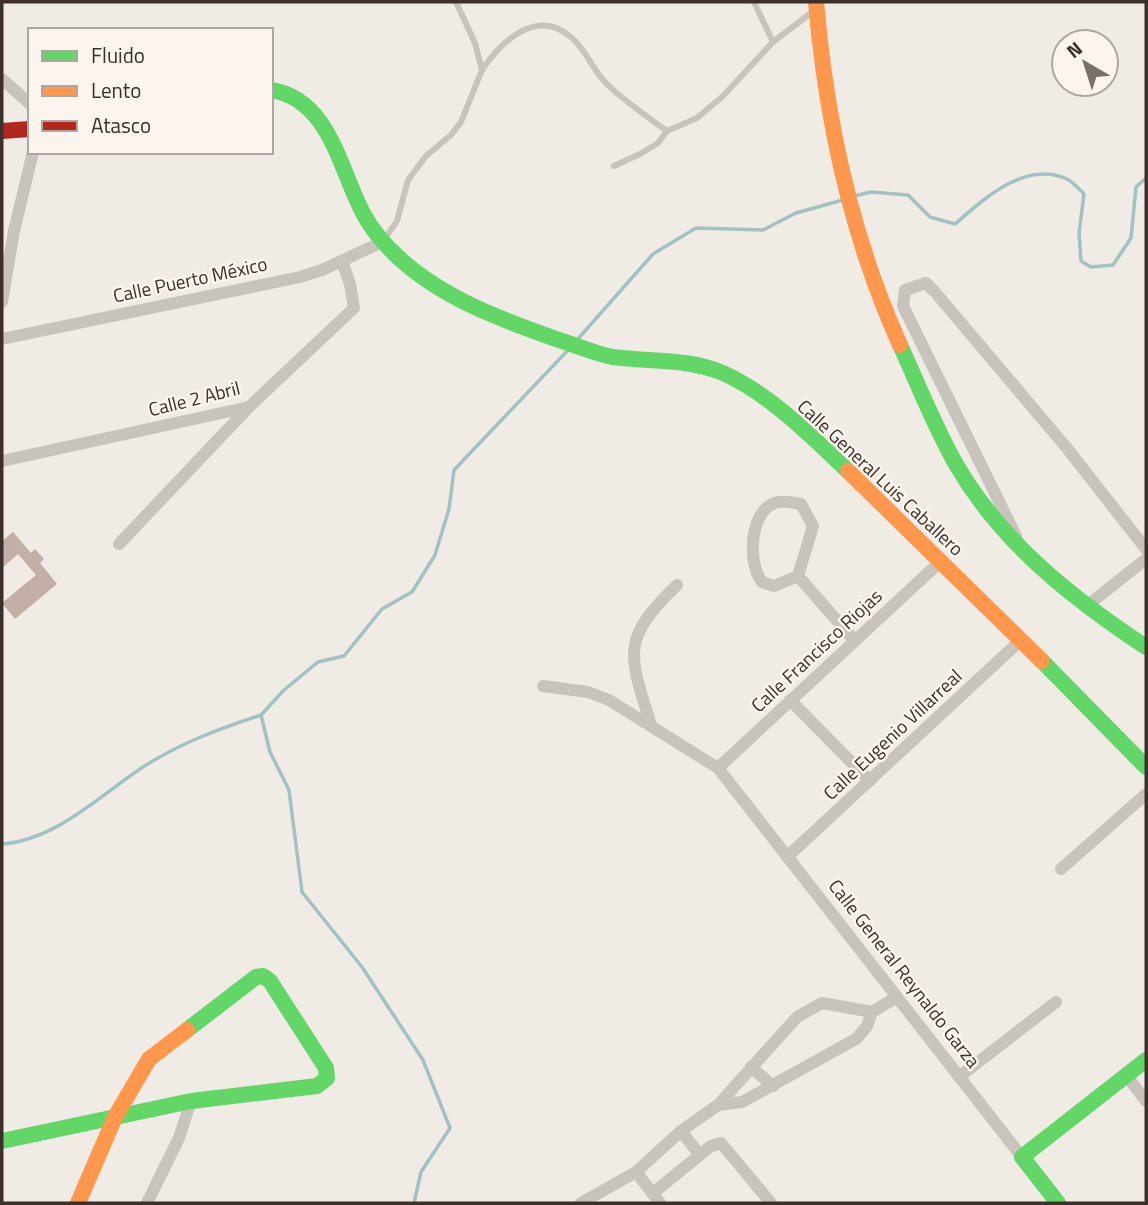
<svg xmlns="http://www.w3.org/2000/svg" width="1148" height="1205" font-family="'Titillium Web',sans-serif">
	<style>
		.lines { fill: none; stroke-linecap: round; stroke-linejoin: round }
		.stream { stroke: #a1c2c1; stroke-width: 3.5 }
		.building { fill: #c3afa7 }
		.lane { stroke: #c9c3be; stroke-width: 6 }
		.street { stroke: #c9c3be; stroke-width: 12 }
		.fast { stroke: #63d668; stroke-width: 16 }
		.slow { stroke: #ff974d; stroke-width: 16 }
		.jam { stroke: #b3261e; stroke-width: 16 }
		.labels { text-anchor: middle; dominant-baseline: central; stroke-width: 5; stroke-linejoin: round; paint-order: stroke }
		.street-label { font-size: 19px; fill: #3b302b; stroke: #fbf5ee }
	</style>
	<rect width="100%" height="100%" fill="#f0ebe5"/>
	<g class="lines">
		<g class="stream">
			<path d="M854,196L871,192L908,195L930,217L955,224C984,199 1025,160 1067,179C1073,182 1079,189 1084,194L1079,233L1081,261L1091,267L1113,265L1131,238L1136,187L1146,178"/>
			<path d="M577,340L653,254L696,228L763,230L796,213L843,200"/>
			<path d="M2,844C56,840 99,796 143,767C180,743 219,729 261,715"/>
			<path d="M414,1203L421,1172L450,1128L423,1060L362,967L302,892L289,790L270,752L261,715L284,690L318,662L344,656L382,609L412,592L435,555L449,509L454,470L570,348"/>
		</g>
	</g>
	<path class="building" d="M13,532L31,553L35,549L44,559L40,563L57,584L15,619L2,603L36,575L18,554L2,568V541Z"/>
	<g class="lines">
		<g class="lane">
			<path d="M754,2L773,42"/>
			<path d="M482,70C502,40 538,7 572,38C586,50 592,68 604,81C617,95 650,119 667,131"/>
			<path d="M614,166L640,154L658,143L667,131L697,118L723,96L773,42L815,10"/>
			<path d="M383,241L397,221L408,180L426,156L451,135L461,122L482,70L475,43L456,2"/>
		</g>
		<g class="street">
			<path d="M2,79L30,104"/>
			<path d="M2,302L14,231L33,152"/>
			<path d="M2,339L300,277L322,270L382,242"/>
			<path d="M2,461L249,407"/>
			<path d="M1016,536L903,306L905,290L926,283L935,292L1066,447L1146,549"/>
			<path d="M119,544L249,407L354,308L350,284L342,261"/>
			<path d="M798,576L774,586L762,582C747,563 749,507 779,502C786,501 794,503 801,504L813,526L798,576L854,640"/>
			<path d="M1088,605L1146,559"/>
			<path d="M543,686L588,692L609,700L718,768L1022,1157"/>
			<path d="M790,700L870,781"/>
			<path d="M651,725C629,654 620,640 677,585"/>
			<path d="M718,768L941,561"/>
			<path d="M787,857L1022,639"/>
			<path d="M1061,869L1146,794"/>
			<path d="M751,1067L773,1086"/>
			<path d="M1126,1075L1146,1101"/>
			<path d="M959,1077L1056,1002"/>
			<path d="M718,1105L797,1017L822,1003L872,1012"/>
			<path d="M681,1131L700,1155"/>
			<path d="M636,1172L660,1203"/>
			<path d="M653,1193L711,1146L721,1143L771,1203"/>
			<path d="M147,1203L179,1138L191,1101"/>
			<path d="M581,1203L636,1172L681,1131L718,1105L742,1102L856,1039L867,1026L872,1012L897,997"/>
		</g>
		<g class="fast">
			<path d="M271,90C330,99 340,171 364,215C373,231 385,245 398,257C443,299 505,321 562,341C579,346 596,354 613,357C649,362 688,358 723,373C770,394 811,436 848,471"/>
			<path d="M900,345C919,386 935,428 957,466C1002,543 1073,599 1146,647"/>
			<path d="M1042,661L1146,767"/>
			<path d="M2,1141L191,1101L317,1086L327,1078L326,1068L270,981L263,976L256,977L187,1030"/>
			<path d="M1058,1203L1022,1157L1146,1060"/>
		</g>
		<g class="slow">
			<path d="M816,2C826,121 851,236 900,345"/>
			<path d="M848,471L1042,661"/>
			<path d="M78,1203L115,1117L149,1059L187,1030"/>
		</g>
		<path class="jam" d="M2,131L30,129"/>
	</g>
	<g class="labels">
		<g class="street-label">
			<text transform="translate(190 279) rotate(-12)">Calle Puerto México</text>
			<text transform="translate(194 398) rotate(-14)">Calle 2 Abril</text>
			<text transform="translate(881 477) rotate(43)">Calle General Luis Caballero</text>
			<text transform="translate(816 650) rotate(-43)">Calle Francisco Riojas</text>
			<text transform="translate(892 734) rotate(-43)">Calle Eugenio Villarreal</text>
			<text transform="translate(905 973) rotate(52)">Calle General Reynaldo Garza</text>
		</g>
	</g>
	<rect width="1148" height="1205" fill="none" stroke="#3b302b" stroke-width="7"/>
	<rect x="28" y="28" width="245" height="126" fill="#fbf5ee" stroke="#aea6a0" stroke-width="2"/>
	<rect x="42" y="51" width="35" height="10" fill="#63d668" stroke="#aea6a0" stroke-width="2"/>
	<text x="91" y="63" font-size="21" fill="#3b302b">Fluido</text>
	<rect x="42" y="86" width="35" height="10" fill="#ff974d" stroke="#aea6a0" stroke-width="2"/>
	<text x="91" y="98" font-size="21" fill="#3b302b">Lento</text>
	<rect x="42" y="121" width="35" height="10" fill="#b3261e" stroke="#aea6a0" stroke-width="2"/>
	<text x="91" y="133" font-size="21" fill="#3b302b">Atasco</text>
	<g transform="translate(1085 63) rotate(321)"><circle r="33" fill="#fbf5ee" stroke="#aea6a0" stroke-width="2"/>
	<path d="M0-5L12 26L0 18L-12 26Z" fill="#7a716c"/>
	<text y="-10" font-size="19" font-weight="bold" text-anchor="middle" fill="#3b302b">N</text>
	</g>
</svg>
